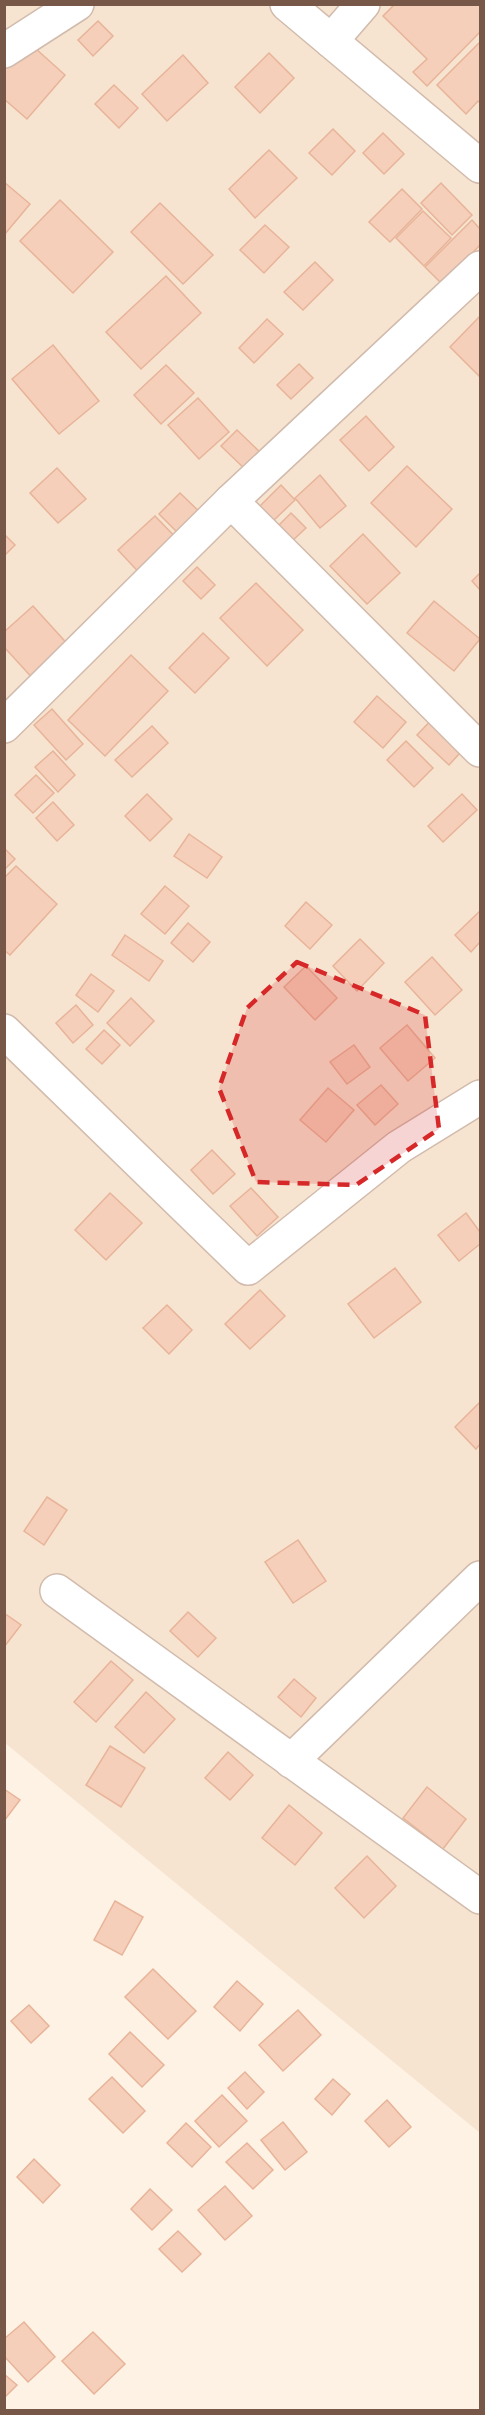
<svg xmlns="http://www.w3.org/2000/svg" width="485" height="2415" font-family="'Fira Sans',sans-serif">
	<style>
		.residential { fill: #f6e4d1 }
		.building { fill: #f5cfba; stroke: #e8b499; stroke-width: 1.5 }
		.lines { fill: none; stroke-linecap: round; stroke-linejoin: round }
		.minor-casing { stroke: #d2bbac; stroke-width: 36 }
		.minor { stroke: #fff; stroke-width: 33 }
		.marked { fill: #d62828; fill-opacity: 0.2; stroke: #d62828; stroke-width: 4.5; stroke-dasharray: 12 8; stroke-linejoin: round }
	</style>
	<rect width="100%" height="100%" fill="#fef2e4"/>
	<path class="residential" d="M4,5H480V2133L5,1743Z"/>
	<g class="building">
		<path d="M395,4H480V32L427,86L413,72L427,59L383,16Z"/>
		<path d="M98,21L113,36L93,56L78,40Z"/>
		<path d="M25,39L65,75L27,119L4,99V63Z"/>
		<path d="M480,42V103L478,101L466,114L437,85Z"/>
		<path d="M269,53L294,78L260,113L235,87Z"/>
		<path d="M183,55L208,83L167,121L142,94Z"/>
		<path d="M114,85L138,108L119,128L95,104Z"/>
		<path d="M333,129L355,151L332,175L309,153Z"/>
		<path d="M383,133L404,154L384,174L363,153Z"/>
		<path d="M269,150L297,178L255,218L229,189Z"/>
		<path d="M4,182L30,204L5,234L4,233Z"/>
		<path d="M441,183L472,215L452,235L421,203Z"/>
		<path d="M402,189L422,209L390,242L369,222Z"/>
		<path d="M60,200L113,252L73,293L20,241Z"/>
		<path d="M160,203L213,255L183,284L131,232Z"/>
		<path d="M423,211L451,238L424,266L396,238Z"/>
		<path d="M472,220L480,229V245L442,284L425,267Z"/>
		<path d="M265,225L289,247L264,273L240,250Z"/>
		<path d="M315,262L333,280L303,310L284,292Z"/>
		<path d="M166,276L201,313L141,369L106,332Z"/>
		<path d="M480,316V377L450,347Z"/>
		<path d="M267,319L283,334L254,363L239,348Z"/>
		<path d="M53,345L99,401L59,434L12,379Z"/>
		<path d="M299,364L313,378L291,399L277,385Z"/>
		<path d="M166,365L194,393L161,424L134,395Z"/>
		<path d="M198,398L229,432L199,459L168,425Z"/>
		<path d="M366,416L394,447L369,471L340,440Z"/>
		<path d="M237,430L264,456L248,472L221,446Z"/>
		<path d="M407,466L452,509L416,547L371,503Z"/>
		<path d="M57,468L86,499L58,523L30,493Z"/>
		<path d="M320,475L346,506L320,528L295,498Z"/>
		<path d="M281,485L295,500L273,521L259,507Z"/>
		<path d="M180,493L208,520L186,541L159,514Z"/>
		<path d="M291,513L306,528L291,542L277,527Z"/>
		<path d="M155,516L183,545L146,580L118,550Z"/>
		<path d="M4,534L15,545L4,556Z"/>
		<path d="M363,534L400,573L367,604L330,566Z"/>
		<path d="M197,567L215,585L201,599L183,581Z"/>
		<path d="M480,573V590L472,581Z"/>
		<path d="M256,583L303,630L267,666L220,618Z"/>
		<path d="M434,601L480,639L454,671L407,633Z"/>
		<path d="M33,606L72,649L36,682L4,647V632Z"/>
		<path d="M203,633L229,658L195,693L169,668Z"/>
		<path d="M131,655L168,691L105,756L68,720Z"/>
		<path d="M377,696L406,722L383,748L354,722Z"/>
		<path d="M52,709L83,744L66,760L34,725Z"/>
		<path d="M438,713L469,743L449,765L417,735Z"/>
		<path d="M152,726L168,743L132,777L115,760Z"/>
		<path d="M406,741L433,768L414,787L387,760Z"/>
		<path d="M53,751L75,775L58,792L35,767Z"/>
		<path d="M36,775L54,793L33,813L15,795Z"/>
		<path d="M147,794L172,819L150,841L125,816Z"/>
		<path d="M462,794L477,810L443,842L428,826Z"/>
		<path d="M53,802L74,825L57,841L36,818Z"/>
		<path d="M189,834L222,857L207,878L174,856Z"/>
		<path d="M4,848L15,859L4,870Z"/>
		<path d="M16,866L57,904L10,955L4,950V878Z"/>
		<path d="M165,886L189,906L165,934L141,914Z"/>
		<path d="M306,902L332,925L310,949L285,926Z"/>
		<path d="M480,911V942L471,952L455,935Z"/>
		<path d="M188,923L210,942L193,962L171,943Z"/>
		<path d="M125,935L163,961L149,981L112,955Z"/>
		<path d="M360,939L384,963L357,991L333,966Z"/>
		<path d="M432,957L462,990L435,1015L405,982Z"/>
		<path d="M306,966L337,998L315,1020L284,987Z"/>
		<path d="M91,974L114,991L98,1012L76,995Z"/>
		<path d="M131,998L154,1021L130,1046L107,1023Z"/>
		<path d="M76,1005L93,1025L73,1043L56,1023Z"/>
		<path d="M407,1025L435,1058L408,1081L380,1048Z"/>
		<path d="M104,1030L120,1045L102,1064L86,1049Z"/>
		<path d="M354,1045L370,1067L347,1084L330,1062Z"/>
		<path d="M381,1085L398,1104L375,1125L357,1105Z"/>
		<path d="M328,1088L354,1110L326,1142L300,1120Z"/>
		<path d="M212,1150L235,1174L213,1194L191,1170Z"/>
		<path d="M251,1188L278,1217L257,1236L230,1206Z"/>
		<path d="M110,1193L142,1223L106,1260L75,1230Z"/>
		<path d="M466,1213L480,1232V1244L459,1261L438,1235Z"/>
		<path d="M395,1268L421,1302L374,1338L348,1304Z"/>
		<path d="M260,1290L285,1316L250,1349L225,1324Z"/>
		<path d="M167,1305L192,1330L169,1354L143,1328Z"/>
		<path d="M480,1402V1444L476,1449L455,1427Z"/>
		<path d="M47,1497L67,1510L44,1545L24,1531Z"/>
		<path d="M298,1540L326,1581L293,1603L265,1562Z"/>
		<path d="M188,1612L216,1638L198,1657L170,1631Z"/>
		<path d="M4,1613L21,1625L4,1647Z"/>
		<path d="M111,1661L133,1680L96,1722L74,1702Z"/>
		<path d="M294,1679L316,1698L301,1717L278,1697Z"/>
		<path d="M146,1692L175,1719L144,1753L115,1727Z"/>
		<path d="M110,1746L145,1768L121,1807L86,1785Z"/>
		<path d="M228,1752L253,1775L230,1800L205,1778Z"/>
		<path d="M427,1787L466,1819L443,1849L403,1818Z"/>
		<path d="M4,1789L20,1800L4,1821Z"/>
		<path d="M289,1805L322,1833L295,1865L262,1838Z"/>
		<path d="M367,1856L396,1886L364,1918L335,1888Z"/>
		<path d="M115,1901L143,1917L122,1955L94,1940Z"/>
		<path d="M153,1969L196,2011L168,2039L125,1997Z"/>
		<path d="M237,1981L263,2004L240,2031L214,2007Z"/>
		<path d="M29,2005L49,2026L31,2043L11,2021Z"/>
		<path d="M298,2010L321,2035L283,2071L259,2045Z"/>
		<path d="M130,2032L164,2065L142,2087L109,2054Z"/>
		<path d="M245,2072L264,2092L247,2109L228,2088Z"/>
		<path d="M112,2077L145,2111L123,2133L89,2099Z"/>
		<path d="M333,2079L350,2094L332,2115L315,2099Z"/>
		<path d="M222,2095L247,2121L219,2147L195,2121Z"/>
		<path d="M387,2100L411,2127L389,2147L365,2121Z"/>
		<path d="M283,2122L307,2152L285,2170L261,2140Z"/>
		<path d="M186,2123L211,2147L192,2167L167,2143Z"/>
		<path d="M247,2143L273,2170L253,2189L226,2162Z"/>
		<path d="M34,2159L60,2185L43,2203L17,2177Z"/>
		<path d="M225,2186L252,2216L225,2240L198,2210Z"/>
		<path d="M150,2189L172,2210L152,2230L131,2209Z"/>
		<path d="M178,2231L201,2254L182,2272L159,2249Z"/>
		<path d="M24,2322L55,2357L28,2382L4,2356V2339Z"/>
		<path d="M93,2332L125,2364L94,2394L62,2361Z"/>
		<path d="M4,2374L17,2385L4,2398Z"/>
	</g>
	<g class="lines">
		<defs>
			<g id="minor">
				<path d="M287,4L480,166"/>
				<path d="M331,41L363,4"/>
				<path d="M4,51L77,4"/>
				<path d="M231,501L480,750"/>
				<path d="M4,726L231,501L480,268"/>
				<path d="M4,1031L248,1268L399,1147L480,1097"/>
				<path d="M57,1591L480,1897"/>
				<path d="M291,1761L480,1578"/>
			</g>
		</defs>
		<use href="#minor" class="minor-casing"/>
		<use href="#minor" class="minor"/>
	</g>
	<path class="marked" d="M297,962L425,1015L439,1129L356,1185L256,1182L219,1088L247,1008Z"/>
	<rect width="485" height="2415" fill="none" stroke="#775748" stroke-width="12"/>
</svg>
